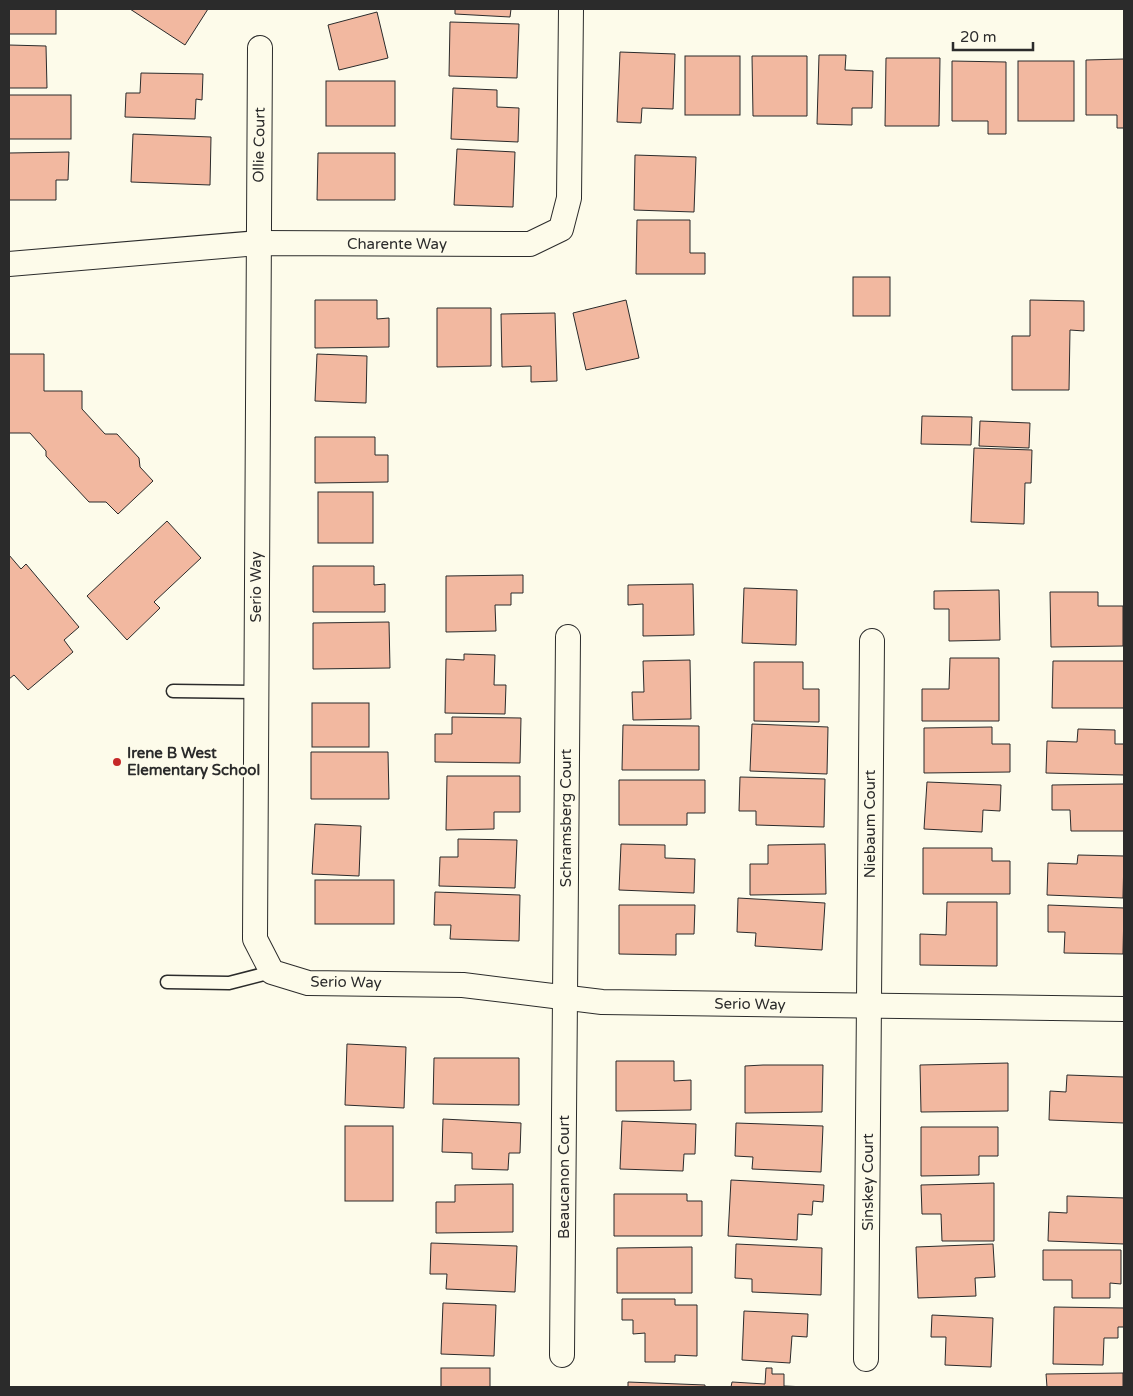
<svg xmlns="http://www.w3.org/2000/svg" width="1133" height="1396" font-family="'Varela Round',sans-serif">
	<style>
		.building { fill: #f2b8a0; stroke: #2b2b2b }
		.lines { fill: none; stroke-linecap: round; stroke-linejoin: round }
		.service-casing { stroke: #2b2b2b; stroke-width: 15 }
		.minor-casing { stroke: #2b2b2b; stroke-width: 26 }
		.service { stroke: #fdfbea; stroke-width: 12 }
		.minor { stroke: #fdfbea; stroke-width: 24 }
		.poi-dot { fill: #c62828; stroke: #fdfbea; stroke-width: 2 }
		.labels { text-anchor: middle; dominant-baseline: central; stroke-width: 4; stroke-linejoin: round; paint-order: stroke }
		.street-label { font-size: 15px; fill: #2b2b2b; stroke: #fdfbea }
		.poi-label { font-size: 15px; font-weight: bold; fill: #2b2b2b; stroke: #fdfbea; text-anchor: start }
	</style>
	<rect width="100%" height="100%" fill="#fdfbea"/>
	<g class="building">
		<rect x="9" y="9" width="47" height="25"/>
		<path d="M130,9H208L185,45Z"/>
		<path d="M455,9H511L510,17L455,14Z"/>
		<path d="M377,12L388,58L339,70L328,25Z"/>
		<path d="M450,22L519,24L517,78L449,76Z"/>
		<path d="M9,45L46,46L47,88H9Z"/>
		<path d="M620,52L675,54L673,109L642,108L641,123L617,122Z"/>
		<path d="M819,55H846L845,70L873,71L872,108H852V125L817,124Z"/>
		<rect x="685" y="56" width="55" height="59"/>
		<path d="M752,56H807V116H753Z"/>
		<path d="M886,58H940L939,126H885Z"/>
		<path d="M1124,59V128H1117V115H1086V60Z"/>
		<path d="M952,61L1006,62V134H988V121H952Z"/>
		<rect x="1018" y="61" width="56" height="60"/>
		<path d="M141,73L203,74L202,100L196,99L195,119L125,117L126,93H140Z"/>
		<rect x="326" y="81" width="69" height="45"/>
		<path d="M453,88L497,90V107L519,108L518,142L451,139Z"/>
		<rect x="9" y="95" width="62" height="44"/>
		<path d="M133,134L211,137L210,185L131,182Z"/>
		<path d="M457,149L515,152L513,207L454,205Z"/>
		<path d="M69,152L68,180H56V200H9V153Z"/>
		<path d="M318,153H395V200H317Z"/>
		<path d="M635,155L696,157L694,212L634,210Z"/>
		<path d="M637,220H690V253H705V274H636Z"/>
		<rect x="853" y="277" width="37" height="39"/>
		<path d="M315,300H377V319L389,318V347L315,348Z"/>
		<path d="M626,300L639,358L586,370L573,313Z"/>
		<path d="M1030,300L1084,301V331L1070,330L1069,390H1012V336H1030Z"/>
		<path d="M437,308H491V366L437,367Z"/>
		<path d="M555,313L557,381L531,382V366L502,367L501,314Z"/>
		<path d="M9,354H44V391H82V409L105,434H117L139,458L140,467L153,481L118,514L106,502H89L46,456V451L30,433H9Z"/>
		<path d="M317,354L367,356L366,403L315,401Z"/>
		<path d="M922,416L972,417L971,445L921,444Z"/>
		<path d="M980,421L1030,423L1029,448L979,446Z"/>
		<path d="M315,437H375V455H388V482L315,483Z"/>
		<path d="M974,448L1032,450L1031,483H1025L1024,524L971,522Z"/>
		<rect x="318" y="492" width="55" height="51"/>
		<path d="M167,521L201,558L154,602L160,608L127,640L87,596Z"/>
		<path d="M9,555L21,569L26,564L79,627L64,640L73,652L28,690L14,675L9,679Z"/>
		<path d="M313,566H374V585L385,584V612H313Z"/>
		<path d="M523,575V593H511V605H495L496,631L446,632V576Z"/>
		<path d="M693,584L694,635L643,636V604L628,605V585Z"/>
		<path d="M744,588L797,590L796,645L742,643Z"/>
		<path d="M999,590L1000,640L949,641V609H934V591Z"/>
		<path d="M1050,592H1098V606H1123V646L1051,647Z"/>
		<path d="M389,622L390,668L313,669V623Z"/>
		<path d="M464,654L495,655L494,685H506L505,714L445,713L446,659L464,660Z"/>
		<path d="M950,658H999V721H922V689H949Z"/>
		<path d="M690,660L691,719L633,720L632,692H644L643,661Z"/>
		<path d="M1053,661H1124V708H1052Z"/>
		<path d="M754,662H803V689H819V722L754,721Z"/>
		<rect x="312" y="703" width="57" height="44"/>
		<path d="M452,717L521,718L520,763L435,762V734H452Z"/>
		<path d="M752,724L828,727L827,774L750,771Z"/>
		<path d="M623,725L699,726V770H622Z"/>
		<path d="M992,727V744H1010V772L924,773V728Z"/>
		<path d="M1078,729L1115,730V744H1124V775L1046,773L1047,741L1077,742Z"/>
		<path d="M311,752H388L389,799H311Z"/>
		<path d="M447,776H520V812H494V829L446,830Z"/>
		<path d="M740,777L825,779L824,827L756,825V811H739Z"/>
		<path d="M619,780H705V813H687V825H619Z"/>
		<path d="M927,782L1001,785L1000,811L983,810L982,832L924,829Z"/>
		<path d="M1124,784V831H1071L1070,810H1052V785Z"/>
		<path d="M315,824L361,826L359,876L312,874Z"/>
		<path d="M458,839L517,840L515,888L439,886L440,857H458Z"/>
		<path d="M621,844L665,845V858L695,859L694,893L619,890Z"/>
		<path d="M825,844L826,894L750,895V864H768V845Z"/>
		<path d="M923,848H992V861H1010V894H923Z"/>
		<path d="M1078,855L1124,856L1123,898L1047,895L1048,863L1077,864Z"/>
		<rect x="315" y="880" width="79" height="44"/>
		<path d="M435,892L520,895L519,941L450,939L451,925H434Z"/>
		<path d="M738,898L825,903L822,950L755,946L756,933L737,932Z"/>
		<path d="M947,902H997V966L920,965V934L946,935Z"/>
		<path d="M619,905H695L694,934H676V955L619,954Z"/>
		<path d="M1048,905L1124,908L1123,954L1064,953L1065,932H1048Z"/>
		<path d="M347,1044L406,1047L404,1108L345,1105Z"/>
		<path d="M434,1058H519V1105L433,1104Z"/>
		<path d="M616,1061H674V1081L691,1080V1110L616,1111Z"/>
		<path d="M1008,1063V1111L921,1112L920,1065Z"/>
		<path d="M763,1065H823L822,1112L745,1113V1066Z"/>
		<path d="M1067,1075L1124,1077V1123L1049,1120L1050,1091L1066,1092Z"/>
		<path d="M443,1119L521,1123L520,1153H509L508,1170L472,1169V1153L442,1152Z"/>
		<path d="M622,1121L696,1124L695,1154H684L683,1171L620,1169Z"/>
		<path d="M736,1123L823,1126L821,1172L752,1169L753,1157L735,1156Z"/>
		<rect x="345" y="1126" width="48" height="75"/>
		<path d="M921,1127H998V1156H979V1175L921,1176Z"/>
		<path d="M731,1180L824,1185L823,1202L813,1201L812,1215L798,1214L797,1240L728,1236Z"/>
		<path d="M994,1183V1241H942L941,1214H922L921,1185Z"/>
		<path d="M513,1184V1232L436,1233V1202H455V1185Z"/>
		<path d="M614,1194H687V1201H702V1236H614Z"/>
		<path d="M1067,1196L1124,1198V1244L1048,1241L1049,1212L1067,1213Z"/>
		<path d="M431,1243L517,1246L515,1292L446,1289L447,1274H430Z"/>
		<path d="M736,1244L822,1248L821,1295L752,1292V1279L735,1278Z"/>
		<path d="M993,1244L995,1277L975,1278L976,1296L918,1298L916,1247Z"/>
		<path d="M692,1247V1293H617V1248Z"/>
		<path d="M1043,1250H1121V1284L1110,1283V1298H1072V1280H1043Z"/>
		<path d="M622,1299H675V1305H697V1356L675,1355V1362H645V1333L633,1334V1320H622Z"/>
		<path d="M443,1303L496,1305L494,1356L441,1354Z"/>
		<path d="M1054,1307L1124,1308V1327H1118V1338H1104L1103,1365L1053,1364Z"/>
		<path d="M744,1311L808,1314L807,1337L792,1336L790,1363L742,1360Z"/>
		<path d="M932,1315L993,1318L991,1367L945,1365L946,1337H931Z"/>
		<rect x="441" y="1368" width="49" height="19"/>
		<path d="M766,1368H772V1374H784V1386L807,1387H731L732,1382L765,1384Z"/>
		<path d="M1123,1373V1387H1047L1046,1374Z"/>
		<path d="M628,1382L705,1385V1387H628Z"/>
	</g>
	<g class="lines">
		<defs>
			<g id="service">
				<path d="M173,691L255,692"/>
				<path d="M167,982L229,983L272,972"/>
			</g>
			<g id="minor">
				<path d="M260,48L255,939L272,972L308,983L463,985L602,1002L1124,1009"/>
				<path d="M9,264L258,243L530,244L561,229L569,198L571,9"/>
				<path d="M562,1355L568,637"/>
				<path d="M866,1359L872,641"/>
			</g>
		</defs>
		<use href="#service" class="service-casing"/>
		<use href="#minor" class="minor-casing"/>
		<use href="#service" class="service"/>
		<use href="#minor" class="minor"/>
	</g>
	<circle class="poi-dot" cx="117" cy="762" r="5"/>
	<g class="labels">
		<g class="street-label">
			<text transform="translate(259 145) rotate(-89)">Ollie Court</text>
			<text x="397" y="244">Charente Way</text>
			<text transform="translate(256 587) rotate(-90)">Serio Way</text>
			<text transform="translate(566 818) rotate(-90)">Schramsberg Court</text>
			<text transform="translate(870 824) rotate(-90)">Niebaum Court</text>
			<text transform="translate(346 982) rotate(1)">Serio Way</text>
			<text transform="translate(750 1004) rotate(1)">Serio Way</text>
			<text transform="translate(564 1177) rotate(-90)">Beaucanon Court</text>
			<text transform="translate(868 1182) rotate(-90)">Sinskey Court</text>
		</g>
		<g class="poi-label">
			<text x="127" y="753">Irene B West<tspan x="127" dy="17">Elementary School</tspan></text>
		</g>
	</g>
	<rect width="1133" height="1396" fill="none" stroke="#2b2b2b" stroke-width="20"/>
	<path d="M953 42v8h80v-8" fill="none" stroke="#2b2b2b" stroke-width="2.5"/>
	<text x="960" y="42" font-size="15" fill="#2b2b2b" stroke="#fdfbea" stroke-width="4" paint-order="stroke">20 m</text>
</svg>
